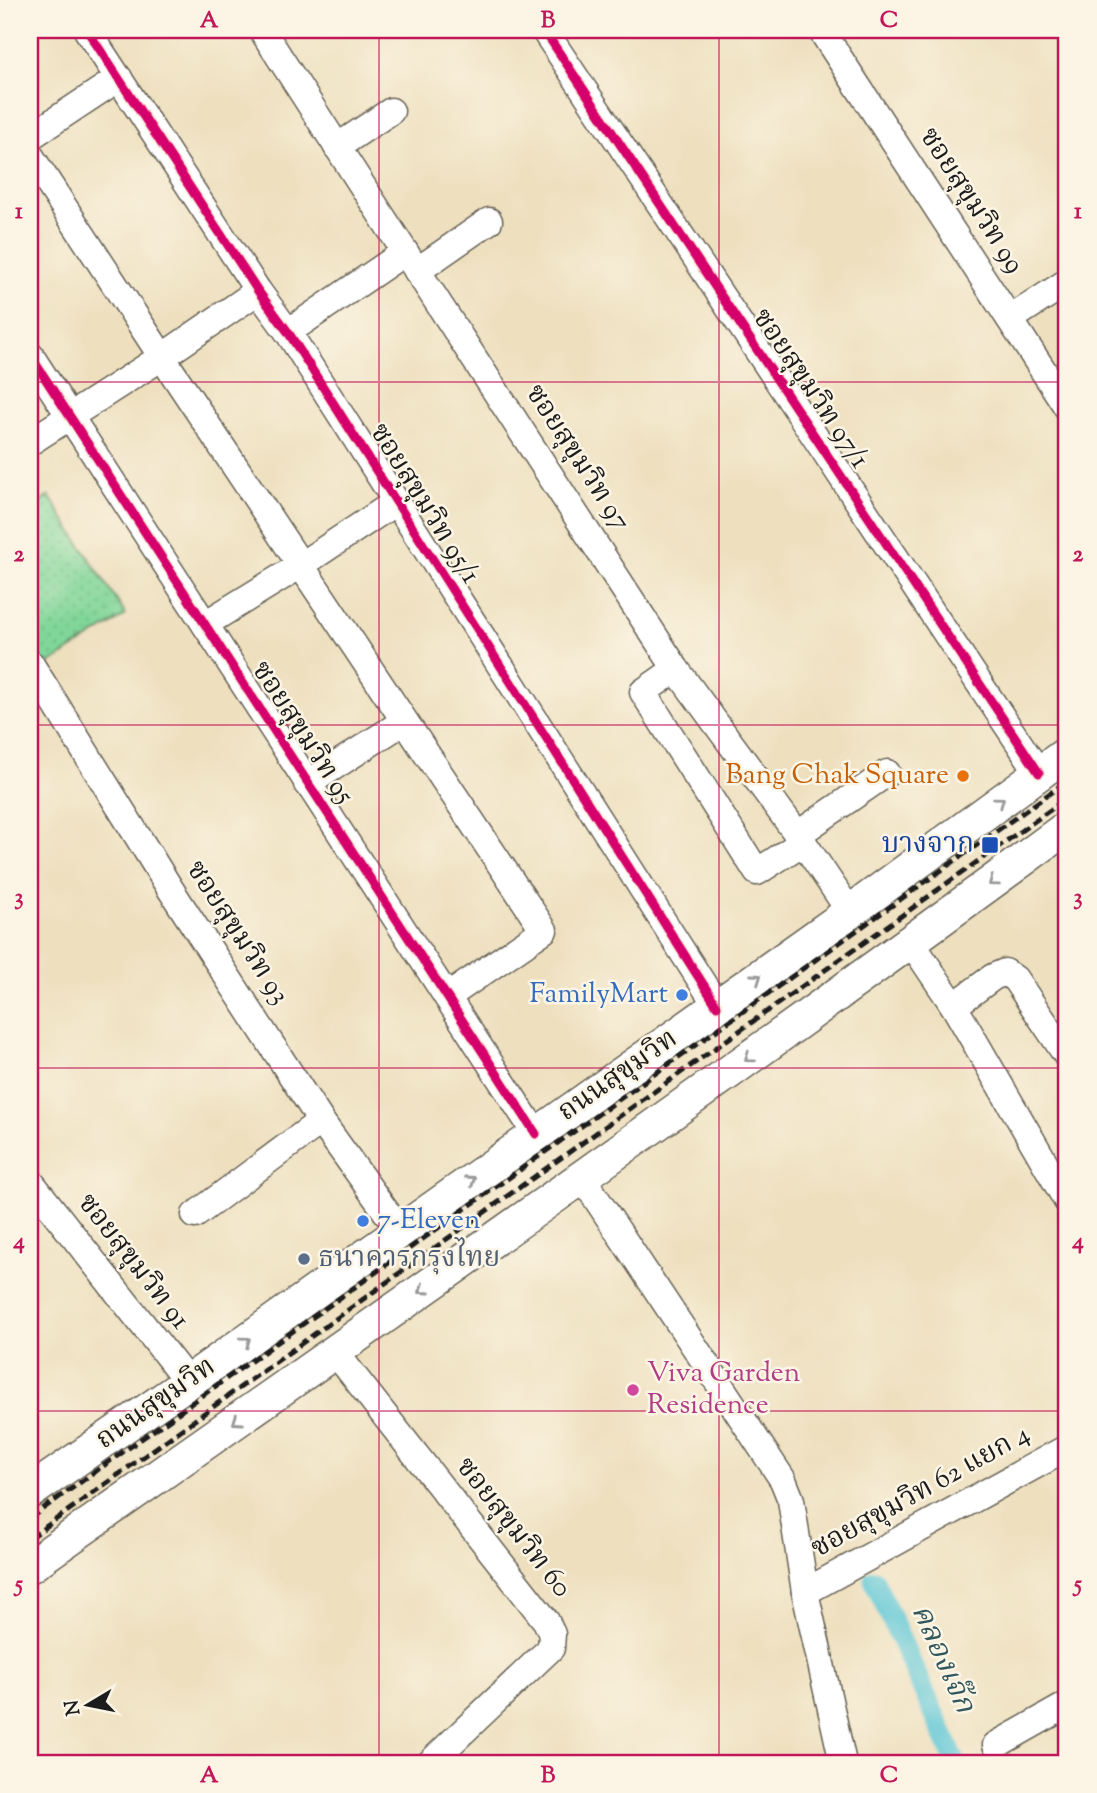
<svg xmlns="http://www.w3.org/2000/svg" width="1097" height="1793" font-family="'Sorts Mill Goudy','Noto Serif Thai',serif">
	<style>
		.garden { fill: url(#garden-dots); stroke: #4e795a; stroke-width: 2 }
		.lines { fill: none; stroke-linecap: round; stroke-linejoin: round }
		.canal { stroke: #5cc6d6; stroke-width: 21 }
		.minor-casing { stroke: #666155; stroke-width: 29 }
		.major-casing { stroke: #666155; stroke-width: 36 }
		.minor { stroke: #fff; stroke-width: 26 }
		.major { stroke: #fff; stroke-width: 33 }
		.rail { stroke: #1c1c1c; stroke-width: 5; stroke-dasharray: 10 5; stroke-linecap: butt }
		.cycleway-casing { stroke: #fcf5e5; stroke-width: 13 }
		.cycleway { stroke: #d6006c; stroke-width: 9 }
		.oneway { stroke: #999 }
		.grid { fill: none; stroke: #c2185b; stroke-width: 2; stroke-opacity: 0.55 }
		.food-dot { fill: #e8710a; stroke: #fcf5e5; stroke-width: 2.5 }
		.transit-dot { fill: #1a4fb4; stroke: #fcf5e5; stroke-width: 2.5 }
		.shop-dot { fill: #3f7fe0; stroke: #fcf5e5; stroke-width: 2.5 }
		.service-dot { fill: #5c6f8a; stroke: #fcf5e5; stroke-width: 2.5 }
		.hotel-dot { fill: #d1479c; stroke: #fcf5e5; stroke-width: 2.5 }
		.labels { text-anchor: middle; dominant-baseline: central; stroke-width: 5; stroke-linejoin: round; paint-order: stroke }
		.street-label { font-size: 28px; fill: #1c1c1c; stroke: #fcf5e5 }
		.food-label { font-size: 28px; fill: #c56008; stroke: #fcf5e5; text-anchor: end }
		.transit-label { font-size: 28px; fill: #164399; stroke: #fcf5e5; text-anchor: end }
		.shop-label { font-size: 28px; fill: #366cbe; stroke: #fcf5e5; text-anchor: end }
		.service-label { font-size: 28px; fill: #4e5e75; stroke: #fcf5e5; text-anchor: start }
		.hotel-label { font-size: 28px; fill: #b23c85; stroke: #fcf5e5; text-anchor: start }
		.water-label { font-size: 30px; font-style: italic; fill: #32585d; stroke: #fcf5e5 }
		.neatline { fill: none; stroke: #c2185b; stroke-width: 2.5 }
		.grid-label { font-size: 23px; text-anchor: middle; font-weight: bold; fill: #c2185b }
	</style>
	<defs>
		<pattern id="garden-dots" width="8" height="8" patternUnits="userSpaceOnUse" patternTransform="scale(1.75)"><rect width="8" height="8" fill="#80d699"/><path d="M2 2h.1M6 6h.1" fill="none" stroke="#6eb783" stroke-width="1.8" stroke-linecap="round"/></pattern>
	</defs>
	<rect width="100%" height="100%" fill="#fcf5e5"/>
	<filter id="ink" filterUnits="userSpaceOnUse"><feTurbulence type="fractalNoise" baseFrequency=".0143" numOctaves="2"/><feDisplacementMap in="SourceGraphic" scale="14" xChannelSelector="R" yChannelSelector="G"/><feConvolveMatrix kernelMatrix="1 2 1 2 8 2 1 2 1" color-interpolation-filters="sRGB"/></filter>
	<filter id="wash" filterUnits="userSpaceOnUse"><feTurbulence type="fractalNoise" baseFrequency=".00686" numOctaves="4" result="noise"/><feDisplacementMap in="SourceGraphic" scale="28" xChannelSelector="R" yChannelSelector="G"/><feGaussianBlur stdDeviation="1.57" result="paint"/><feColorMatrix in="noise" values="0 0 0 0 0 0 0 0 0 0 0 0 0 0 0 0 0 1.4 0 .05"/><feComposite in="paint" operator="in"/></filter>
	<g filter="url(#wash)">
		<rect width="100%" height="100%" fill="#eee0bf"/>
		<path class="garden" d="M49,496L126,615L44,667L30,645V508Z"/>
		<g class="lines">
			<path class="canal" d="M874,1580L956,1763"/>
		</g>
	</g>
	<g filter="url(#ink)">
		<g class="lines">
			<defs>
				<g id="minor">
					<path d="M87,30L258,291L288,332L717,1006"/>
					<path d="M262,30L405,252L676,669L803,842L850,912"/>
					<path d="M544,30L1039,773"/>
					<path d="M821,30L1067,407"/>
					<path d="M30,137L119,78"/>
					<path d="M337,147L391,111"/>
					<path d="M30,155L162,357L544,930L447,997"/>
					<path d="M417,271L489,221"/>
					<path d="M1010,319L1067,282"/>
					<path d="M288,332L405,252"/>
					<path d="M30,355L536,1134"/>
					<path d="M30,442L162,357L258,291"/>
					<path d="M205,624L301,565L396,502"/>
					<path d="M30,663L171,890L321,1121L400,1231"/>
					<path d="M676,669L643,692L757,872L803,842"/>
					<path d="M307,784L403,722"/>
					<path d="M797,835L887,773"/>
					<path d="M911,942L954,1006L1067,1201"/>
					<path d="M954,1006L993,977L1005,972L1015,979L1067,1056"/>
					<path d="M582,1177L783,1480L791,1500L805,1592L843,1763"/>
					<path d="M30,1181L188,1382"/>
					<path d="M195,1215L321,1121"/>
					<path d="M335,1352L546,1621L552,1634L551,1648L430,1763"/>
					<path d="M805,1592L1067,1448"/>
					<path d="M996,1745L1067,1705"/>
				</g>
				<g id="major">
					<path d="M30,1492L188,1382L850,912L1067,753"/>
					<path d="M30,1566C377,1322 725,1079 1067,827"/>
				</g>
			</defs>
			<use href="#minor" class="minor-casing"/>
			<use href="#major" class="major-casing"/>
			<use href="#minor" class="minor"/>
			<use href="#major" class="major"/>
			<g class="rail">
				<path d="M30,1518L1067,781"/>
				<path d="M30,1538L461,1229L1067,798"/>
			</g>
			<defs>
				<g id="cycleway">
					<path d="M87,30L258,291L288,332L717,1006"/>
					<path d="M544,30L1039,773"/>
					<path d="M30,355L536,1134"/>
				</g>
			</defs>
			<use href="#cycleway" class="cycleway-casing"/>
			<use href="#cycleway" class="cycleway"/>
		</g>
		<defs><path id="oneway-chevron" d="M-2-3.5L2.5 0L-2 3.5" fill="none" stroke-width="1.6" stroke-linecap="round" stroke-linejoin="round" transform="scale(1.75)"/></defs>
		<g class="oneway">
			<use href="#oneway-chevron" transform="translate(1000 801) rotate(-36)"/>
			<use href="#oneway-chevron" transform="translate(993 882) rotate(144)"/>
			<use href="#oneway-chevron" transform="translate(757 978) rotate(-35)"/>
			<use href="#oneway-chevron" transform="translate(749 1058) rotate(144)"/>
			<use href="#oneway-chevron" transform="translate(471 1180) rotate(-35)"/>
			<use href="#oneway-chevron" transform="translate(423 1290) rotate(145)"/>
			<use href="#oneway-chevron" transform="translate(246 1341) rotate(-36)"/>
			<use href="#oneway-chevron" transform="translate(237 1421) rotate(145)"/>
		</g>
	</g>
	<path class="grid" d="M379,30V1763M719,30V1763M30,382H1067M30,725H1067M30,1068H1067M30,1411H1067"/>
	<circle class="food-dot" cx="963" cy="776" r="7"/>
	<rect class="transit-dot" x="981" y="836" width="18" height="18" rx="3.5"/>
	<g class="shop-dot">
		<circle cx="682" cy="995" r="7"/>
		<circle cx="363" cy="1221" r="7"/>
	</g>
	<circle class="service-dot" cx="304" cy="1259" r="7"/>
	<circle class="hotel-dot" cx="633" cy="1390" r="7"/>
	<g class="labels">
		<g class="street-label">
			<text transform="translate(971 201) rotate(57)">ซอยสุขุมวิท 99</text>
			<text transform="translate(810 389) rotate(56)">ซอยสุขุมวิท 97/1</text>
			<text transform="translate(577 458) rotate(57)">ซอยสุขุมวิท 97</text>
			<text transform="translate(424 504) rotate(58)">ซอยสุขุมวิท 95/1</text>
			<text transform="translate(302 733) rotate(57)">ซอยสุขุมวิท 95</text>
			<text transform="translate(237 933) rotate(57)">ซอยสุขุมวิท 93</text>
			<text transform="translate(618 1076) rotate(-35)">ถนนสุขุมวิท</text>
			<text transform="translate(133 1262) rotate(52)">ซอยสุขุมวิท 91</text>
			<text transform="translate(156 1404) rotate(-35)">ถนนสุขุมวิท</text>
			<text transform="translate(921 1492) rotate(-29)">ซอยสุขุมวิท 62 แยก 4</text>
			<text transform="translate(513 1528) rotate(52)">ซอยสุขุมวิท 60</text>
		</g>
		<g class="food-label">
			<text x="949" y="776">Bang Chak Square</text>
		</g>
		<g class="transit-label">
			<text x="974" y="845">บางจาก</text>
		</g>
		<g class="shop-label">
			<text x="668" y="995">FamilyMart</text>
			<text x="377" y="1221" text-anchor="start">7-Eleven</text>
		</g>
		<g class="service-label">
			<text x="318" y="1259">ธนาคารกรุงไทย</text>
		</g>
		<g class="hotel-label">
			<text x="647" y="1374">Viva Garden<tspan x="647" dy="32">Residence</tspan></text>
		</g>
		<g class="water-label">
			<text transform="translate(942 1659) rotate(66)">คลองเจ๊ก</text>
		</g>
	</g>
	<rect width="1097" height="1793" fill="none" stroke="#fcf5e5" stroke-width="77"/>
	<g transform="translate(88 1705) rotate(260)" stroke="#fcf5e5" stroke-width="5" paint-order="stroke">
	<path d="M0-5L12 26L0 18L-12 26Z" fill="#1c1c1c"/>
	<text y="-10" font-size="19" font-weight="bold" text-anchor="middle" fill="#1c1c1c">N</text>
	</g>
	<rect x="38" y="38" width="1020" height="1717" class="neatline"/>
	<g class="grid-label">
		<text x="209" y="27">A</text>
		<text x="548" y="27">B</text>
		<text x="889" y="27">C</text>
		<text x="19" y="218">1</text>
		<text x="1078" y="218">1</text>
		<text x="19" y="561">2</text>
		<text x="1078" y="561">2</text>
		<text x="19" y="904">3</text>
		<text x="1078" y="904">3</text>
		<text x="19" y="1248">4</text>
		<text x="1078" y="1248">4</text>
		<text x="19" y="1591">5</text>
		<text x="1078" y="1591">5</text>
		<text x="209" y="1782">A</text>
		<text x="548" y="1782">B</text>
		<text x="889" y="1782">C</text>
	</g>
</svg>
